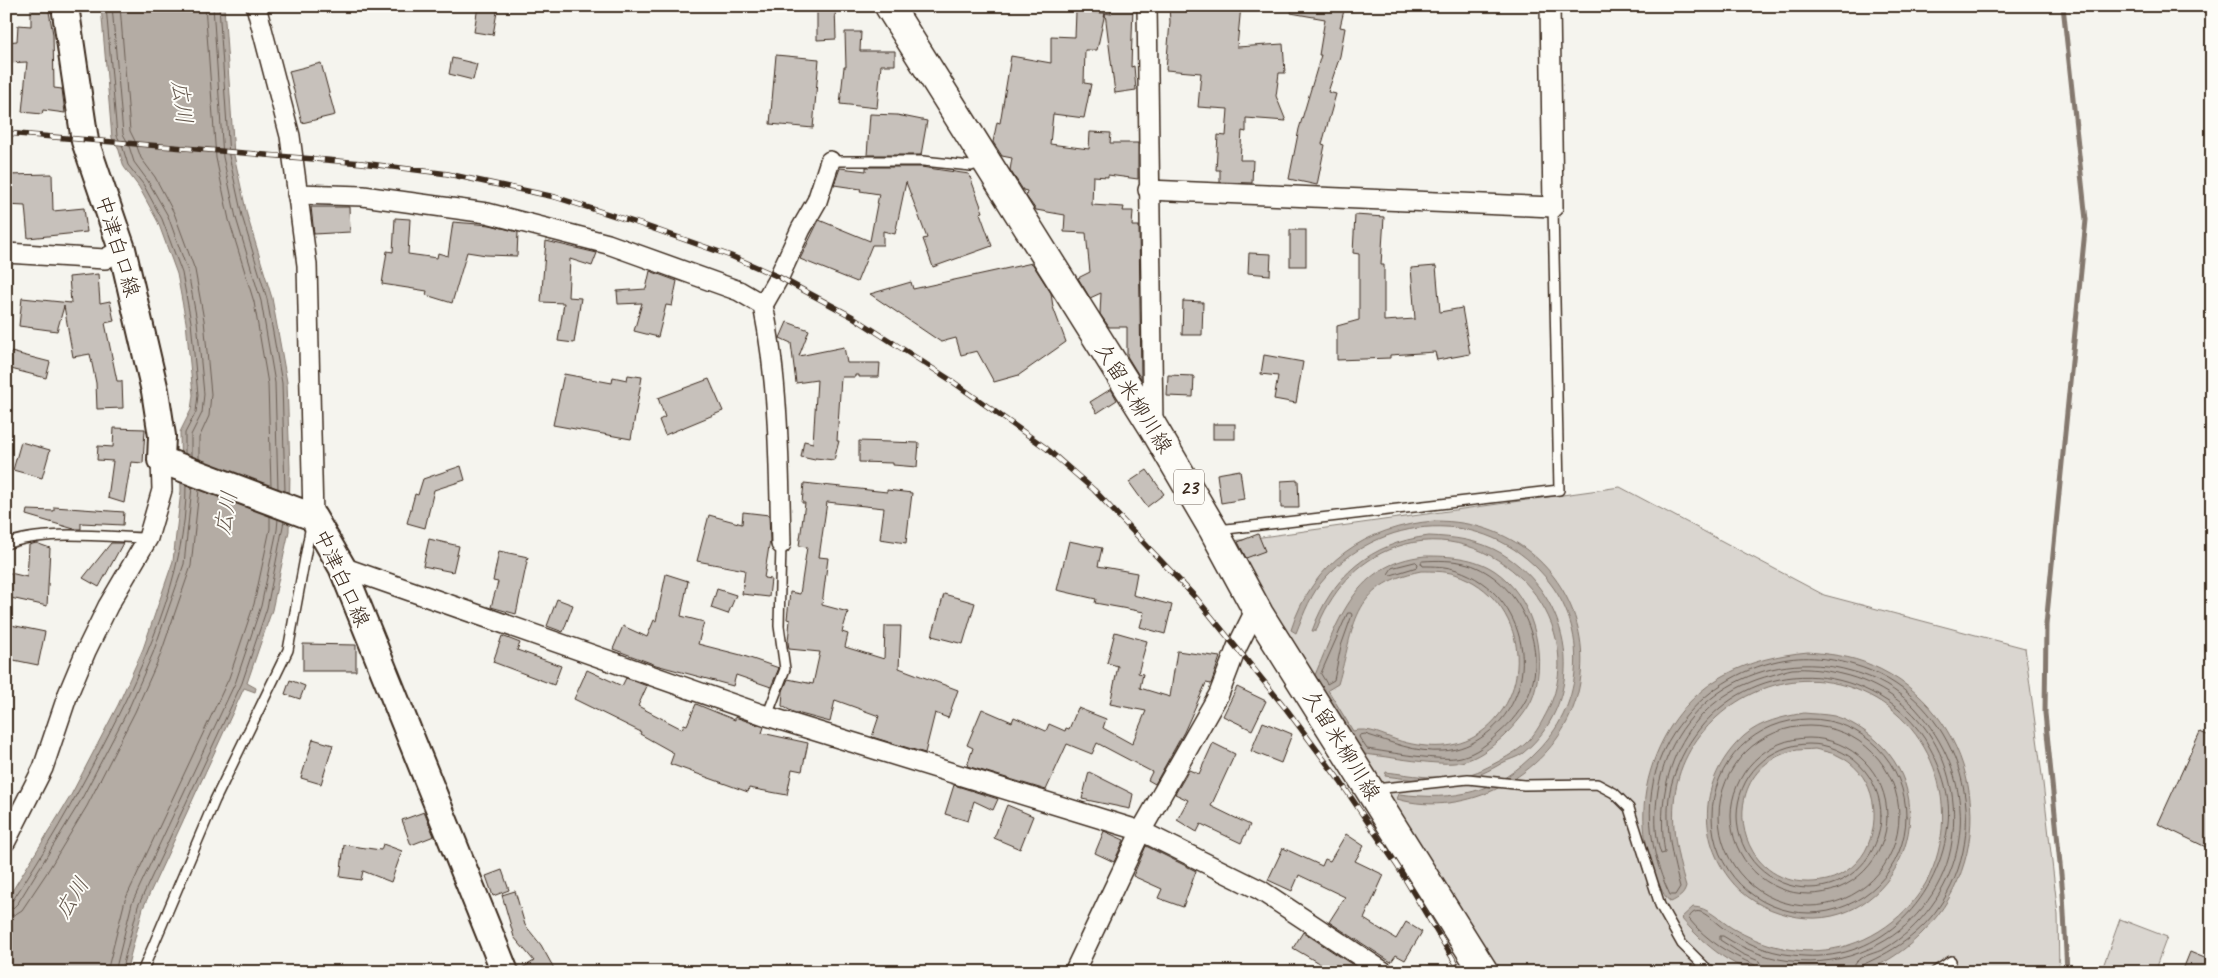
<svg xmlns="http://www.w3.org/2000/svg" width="2218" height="978" font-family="Caveat,'Klee One',sans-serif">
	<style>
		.green { fill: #dad6d0; stroke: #8a8077 }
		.water { fill: #b4aca4; stroke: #84786e; fill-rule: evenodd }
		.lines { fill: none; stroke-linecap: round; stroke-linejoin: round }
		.shore { stroke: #6b5e54; stroke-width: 1 }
		.stream { stroke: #84786e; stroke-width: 5 }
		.building { fill: #c7c1bb; stroke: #3b2a1e }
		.service-casing { stroke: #3b2a1e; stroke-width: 12 }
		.minor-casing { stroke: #3b2a1e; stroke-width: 22 }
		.secondary-casing { stroke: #3b2a1e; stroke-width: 30 }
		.primary-casing { stroke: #3b2a1e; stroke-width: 31 }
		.service { stroke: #fdfcf7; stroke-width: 9 }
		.minor { stroke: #fdfcf7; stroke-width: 19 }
		.secondary { stroke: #fdfcf7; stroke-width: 26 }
		.primary { stroke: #fdfcf7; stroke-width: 28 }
		.rail-casing { stroke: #3b2a1e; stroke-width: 5.5 }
		.rail { stroke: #fdfcf7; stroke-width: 4; stroke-dasharray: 11; stroke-linecap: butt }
		.labels { text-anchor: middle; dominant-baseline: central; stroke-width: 4; stroke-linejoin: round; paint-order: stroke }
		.shield { fill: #fdfcf7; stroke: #75695f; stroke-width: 1 }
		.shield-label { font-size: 20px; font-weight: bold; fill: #3b2a1e }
		.street-label { font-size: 21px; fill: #3b2a1e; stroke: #fdfcf7 }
		.water-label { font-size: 22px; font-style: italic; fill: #65584d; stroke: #fdfcf7 }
	</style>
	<rect width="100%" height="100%" fill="#f5f4ee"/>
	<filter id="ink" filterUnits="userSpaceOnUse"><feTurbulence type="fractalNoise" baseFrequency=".02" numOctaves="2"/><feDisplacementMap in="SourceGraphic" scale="10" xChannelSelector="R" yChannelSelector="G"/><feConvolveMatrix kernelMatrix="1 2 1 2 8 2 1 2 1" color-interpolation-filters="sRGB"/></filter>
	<g filter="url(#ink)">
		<g class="green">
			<path d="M1620,487L1824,595L2025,648L2043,783L2058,915L2059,972H1495L1226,542Z"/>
			<path d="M2120,919L2167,937L2154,972H2101Z"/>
		</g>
		<g class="water">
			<path d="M101,6H224L234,155L247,215L272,298L287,382L290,468L289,531L278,582L272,610L247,683L256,688L255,692L244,688L143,908L126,972H6V901L70,797L118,705L143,649L173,561L181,491L180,432L191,410L193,395L186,322L177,274L158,222L139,187L124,167L118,147L112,138Z"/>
			<path d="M1435,521C1590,521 1639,715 1500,787C1470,803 1431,809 1397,799L1399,794C1455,801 1496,794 1537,751C1559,729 1572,703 1575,672C1578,640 1570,609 1550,583C1494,509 1388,509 1326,577C1311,593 1304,613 1296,633L1291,630C1312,563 1366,526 1435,521Z"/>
			<path d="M1429,536C1454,537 1479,540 1501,553C1573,596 1590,698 1523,753C1517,758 1509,759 1502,763C1489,771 1476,777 1461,780C1436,784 1409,779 1385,776L1386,772C1411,775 1437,780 1461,776C1476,774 1490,766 1503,759C1529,744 1534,737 1548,710C1593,618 1491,514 1396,547C1357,560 1330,593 1316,631H1312C1332,576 1370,543 1429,536Z"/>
			<path d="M1425,556C1450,556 1474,557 1495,571C1532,596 1547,652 1534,694C1529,710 1515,725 1503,737C1490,748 1478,758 1461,762C1441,767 1386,756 1363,754L1315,675C1339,619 1355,563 1425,556ZM1421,571C1432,571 1444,571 1455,574C1528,598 1540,697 1474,737C1452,750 1421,748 1397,740C1382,735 1369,727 1353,731L1328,690L1338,684C1355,627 1350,585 1421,571Z"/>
			<path d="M1808,652C1829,654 1851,656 1871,665C1978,710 2005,850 1923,932C1908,948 1882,967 1860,972C1845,975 1822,972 1807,972C1791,972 1772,975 1757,972C1727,965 1701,941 1681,918L1693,907C1708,907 1719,920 1732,928C1763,946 1797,955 1832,949C1876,942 1917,909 1933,868C1965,784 1914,692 1822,681C1758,674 1692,720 1677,783C1669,818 1676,853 1686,887C1684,895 1679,898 1671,902C1661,896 1654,870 1650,858C1629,792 1663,708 1725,675C1751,661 1778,655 1808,652Z"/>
			<path d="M1804,713C1813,714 1824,714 1834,716C1849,720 1864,730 1876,740C1953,809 1888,940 1788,915C1764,909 1744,898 1729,878C1695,833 1702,774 1744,736C1761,721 1783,717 1804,713ZM1815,749C1822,751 1830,752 1837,755C1872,771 1882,812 1868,845C1862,861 1844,876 1827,880C1735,900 1711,772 1792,751C1799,749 1808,750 1815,749Z"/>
		</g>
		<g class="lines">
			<g class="shore">
				<path d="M106,6L117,136L122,145L128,165L143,184L162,219L182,273L191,322L198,395L196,412L185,433V454"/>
				<path d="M112,6L123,134L128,143L134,162L148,181L168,216L188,272L197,321L204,394L202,413L191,435V456"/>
				<path d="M120,6L130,131L135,141L141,158L155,177L174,213L195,270L204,320L211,394L209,416L199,438V459"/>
				<path d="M205,6L216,158L229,220L254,302L268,384L271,486"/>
				<path d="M213,6L223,157L236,218L261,301L275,383L278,489"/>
				<path d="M219,6L229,156L242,216L267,299L282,383L285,491"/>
				<path d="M1423,561C1437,560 1455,560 1468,564C1518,579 1549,646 1529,694C1522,709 1511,723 1499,733C1487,744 1477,753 1461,757C1442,762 1388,752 1367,749L1359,737L1360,735L1365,734C1391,742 1416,753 1443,751C1459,750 1473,744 1485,735C1547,689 1528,594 1457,570C1445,566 1434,566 1423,566L1421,563Z"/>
				<path d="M1416,562L1418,564L1417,567L1391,575L1388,574L1392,568Z"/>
				<path d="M1348,613H1351L1352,615L1341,646L1334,680L1327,684L1321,674Z"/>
				<circle cx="1809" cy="816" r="97"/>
				<circle cx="1809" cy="816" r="90"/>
				<circle cx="1809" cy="816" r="78"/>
				<circle cx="1809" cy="816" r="72"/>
				<path d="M6,902L13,900C45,851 74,801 101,749C142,670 187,576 186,485"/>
				<path d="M6,909L13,908L18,903L80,802L128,710L153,653L184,564L192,487"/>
				<path d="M6,916L14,915L22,910L46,874L87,806L135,712L160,656L191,566L199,490"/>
				<path d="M107,972L125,900L229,678L254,604L270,529V516"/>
				<path d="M115,972L132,903L236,681L261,606L277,530L278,519"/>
				<path d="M121,972L138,906L242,683L267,608L284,521"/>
				<path d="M1757,972L1755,965C1729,954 1707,941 1689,919C1690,914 1695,910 1701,912C1710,916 1718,925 1726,930C1749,946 1776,955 1804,956C1882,961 1941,897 1948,823C1951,797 1942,770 1930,748C1917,723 1896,704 1871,692C1789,651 1700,694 1673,779C1662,814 1671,853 1680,887L1675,895H1670C1645,844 1641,781 1674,732C1699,696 1731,673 1773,662C1800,655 1827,657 1854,665C1950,692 1995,808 1947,894C1927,930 1898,949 1862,965L1859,972"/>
				<path d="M1764,972L1759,961L1742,954L1720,940V936H1723C1771,967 1828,971 1879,944C1916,925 1947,883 1952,841C1963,763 1919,692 1841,674C1825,670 1807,668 1792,669C1786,670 1779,673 1772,675C1689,696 1652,772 1665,853L1661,854C1654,835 1655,810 1658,790C1673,699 1764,646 1851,671C1875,677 1898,690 1915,708C1976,775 1977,868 1909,931C1902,937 1893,944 1884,949C1876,953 1864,955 1857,961C1854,964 1853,968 1853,972"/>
				<path d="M1771,972L1773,966L1806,970L1843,966L1845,972"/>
			</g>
			<path class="stream" d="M2063,6L2086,220L2046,625L2045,713L2063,894L2067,972"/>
		</g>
		<g class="building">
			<path d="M31,6H48L53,34L54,88L62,89L65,113L43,110L42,114L22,112L27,62L6,63V42L17,41L18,25L31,26Z"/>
			<path d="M478,6H498L493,35L474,32Z"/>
			<path d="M817,6H835L836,39L817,40Z"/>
			<path d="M1110,6H1133L1131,67L1134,66L1136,90L1115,93L1105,13L1111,14Z"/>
			<path d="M1169,6H1241L1237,47L1283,44L1285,73H1279L1276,96L1286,121L1246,118V132L1242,131L1240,160H1253L1252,183L1220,182V170H1216L1218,135L1226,136L1228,109L1198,107L1201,73L1166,70L1170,22Z"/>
			<path d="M1292,6H1345L1340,27L1345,28L1340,56L1328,92L1336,94L1322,144L1325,145L1317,185L1289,179L1299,129L1321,55H1319L1325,19L1291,13Z"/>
			<path d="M1076,12L1105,13L1097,50H1085L1084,83L1091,84L1084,118L1053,114L1050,144L1089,149L1090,132L1111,133L1110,143H1138V179L1108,175V177L1093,176L1092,205L1124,207L1123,211H1133L1132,226H1139L1141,379L1127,356V327H1109L1100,314L1101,293L1090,298L1078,278L1090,272L1086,233L1064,232L1065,215L1036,210L1026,196L1027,191L1023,190L1010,170L1012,158L1002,156L993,142L997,122L1000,123L1011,56L1051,63V36L1075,37Z"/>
			<path d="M845,32H861L860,51H895V65H881L877,108L840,104L844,67H846Z"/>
			<path d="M776,55L819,59L813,128L770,124Z"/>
			<path d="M452,58L477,64L473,80L449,74Z"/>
			<path d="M321,63L335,115L302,123L289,71Z"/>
			<path d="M870,114L897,115L927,121L921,155H867Z"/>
			<path d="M866,167H921L969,174L983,212L980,213L992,246L933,267L923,239L927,238L906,182L895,234L883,231V245H872L857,282L800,259L819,220L870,241L879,194L860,191L861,189L834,185L840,168L866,171Z"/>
			<path d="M52,174L53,211L84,208L87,232L28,238L25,206L6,205V175Z"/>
			<path d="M311,207H349L350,232L314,234Z"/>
			<path d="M1355,215L1384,217L1381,265H1384V321L1415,319L1411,268L1436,266L1440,312L1462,308L1470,354L1437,360L1435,352L1390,355V358L1337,360V326L1359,320V254L1353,253Z"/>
			<path d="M395,218L410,219L408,254L437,258L438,253L448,256L453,222L490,225L518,232L517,256L486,255L467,252L452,303L426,295L427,291L382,284L387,251L393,252Z"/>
			<rect x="1290" y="230" width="16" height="36"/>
			<path d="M546,241L597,253L592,266L570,259L568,297L581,298L574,343L558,341L564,303L541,302Z"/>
			<path d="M1249,253L1271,254L1270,275L1248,273Z"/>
			<path d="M1032,263L1051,293L1053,307L1066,342L1019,375L994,382L977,351L961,355L956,338L941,342L870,294L911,282L913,289Z"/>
			<path d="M650,271L677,281L672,306L666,305L658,337L634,331L642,303L618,304L617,291L646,289Z"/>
			<path d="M98,274L100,303L110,301L114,321L105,323L117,381H122L123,408L97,409L96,383L90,354L73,357L64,306L57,331L19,326L22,298L71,303L69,277Z"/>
			<path d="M1183,301L1203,302L1202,335H1182Z"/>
			<path d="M787,322L809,330L799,356L844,347L847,363H880L879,377H859V375H855V377H841L837,441H839L834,460L815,458V460L801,457L804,441L813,443L817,380L796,383L791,343L780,338Z"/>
			<path d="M11,352L50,362L46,378L7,368Z"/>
			<path d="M1264,355L1303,362L1296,403L1274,399L1278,376L1261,374Z"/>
			<path d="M564,374L612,383L613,377L627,380L628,375L642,377L631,439L553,425Z"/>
			<path d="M1168,375L1194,376L1193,397L1167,396Z"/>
			<path d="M709,379L723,411L665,435L659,420L665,417L658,398Z"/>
			<path d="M1111,389L1117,400L1097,413L1090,402Z"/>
			<rect x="1213" y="424" width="22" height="15"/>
			<path d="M114,428L145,429L143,463L131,462L124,503L108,498L113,461L97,460L98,446L113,447Z"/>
			<path d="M859,441L919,443L917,467L893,465V463L859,462Z"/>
			<path d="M21,442L50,450L42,478L13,470Z"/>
			<path d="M461,466L465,480L434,490L425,528L407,523L415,494L418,495L423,479Z"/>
			<path d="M1147,470L1164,494L1147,507L1129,482Z"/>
			<path d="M1240,470L1244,499L1221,503L1217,474Z"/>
			<path d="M1298,480L1299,508H1281V481Z"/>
			<path d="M804,483L887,492V490L912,493L906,543L880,539L884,508L827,502L819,557L828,558L822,605L848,612L842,632L848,634L845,647L884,659L885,626H901L899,668L958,690L948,718L935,713L925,753L872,737L879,716L835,700L830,722L793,712L782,706L783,691L788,679L813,684L820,652L789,649L788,642L790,620L787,619L790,592L800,594L807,547L799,546L805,503H802Z"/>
			<path d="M54,507L124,512L123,525L81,523V529H74L26,515L27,510L54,511Z"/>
			<path d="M743,512L769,515L770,540L764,578L771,579L769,597L742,594L745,570L697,561L709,515L742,524Z"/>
			<path d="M1258,534L1265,551L1246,558L1238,542Z"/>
			<path d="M429,539L459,546L453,572L423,566Z"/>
			<path d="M1069,541L1102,548L1098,566L1137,573L1133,595L1172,605L1165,634L1140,627L1144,612L1095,603L1096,599L1057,590Z"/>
			<path d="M36,543L50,548L47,606L6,597V572L27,577L29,545Z"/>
			<path d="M111,543H123L99,587L83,578Z"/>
			<path d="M499,551L528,557L516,614L491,607L498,582L493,581Z"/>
			<path d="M666,574L688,581L681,616L704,622L698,644L741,655L779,668L771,687L736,675L733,686L656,665L613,649L623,626L647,637L654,620L656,621Z"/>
			<path d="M717,589L736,595L728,614L711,608Z"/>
			<path d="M944,594L975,603L963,644L932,636Z"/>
			<path d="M557,599L573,605L563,632L547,626Z"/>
			<path d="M6,624L45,632L38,665L9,659L10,656H6Z"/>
			<path d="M1115,632L1147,641L1138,673L1143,674L1140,688L1170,697L1177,651L1220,657L1211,684L1206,683L1184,732L1155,784L1148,780L1152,772L1097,743L1092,754L1067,744L1046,790L967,766L973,748L967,745L982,709L1012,722L1014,717L1046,731L1049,724L1065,731L1066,728L1069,729L1078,708L1106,719L1103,728L1132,744L1146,711L1110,704L1118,666L1107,663Z"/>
			<path d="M502,636L520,643L517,650L561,666L554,685L493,662Z"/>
			<path d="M303,644L356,645V671H303Z"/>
			<path d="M587,670L622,686L626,678L647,686L638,706L682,729L684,724L687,725L696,704L735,720V717L764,727L762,733L808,743L802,771L792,769L787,795L749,788L748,792L670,764L674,753L640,734L641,732L574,699Z"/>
			<path d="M290,680L305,686L300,699L285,694Z"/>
			<path d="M1237,687L1266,701L1252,730L1223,716Z"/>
			<path d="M1263,722L1292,734L1281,763L1251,751Z"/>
			<path d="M2200,732L2212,737V850L2158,824Z"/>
			<path d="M313,739L333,745L321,784L301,778Z"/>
			<path d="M1213,743L1235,754L1211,806L1250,825L1241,843L1201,824L1197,832L1177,820L1188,800L1175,794L1189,770L1199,774Z"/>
			<path d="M1089,772L1133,794L1130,809L1082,799Z"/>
			<path d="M954,785L998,799L993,810L974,801L968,821L945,814Z"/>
			<path d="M1007,805L1033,816L1020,849L994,838Z"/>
			<path d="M424,812L434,836L411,845L402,820Z"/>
			<path d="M1104,831L1124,840L1114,862L1095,853Z"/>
			<path d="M1346,834L1364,846L1355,861L1384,875L1364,919L1396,939L1406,922L1422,932L1405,960L1396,955L1391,962L1329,922L1345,897L1299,875L1292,891L1268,880L1283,848L1322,866L1325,859L1330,861Z"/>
			<path d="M383,844L402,851L391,882L363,871L361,880L340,877L344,845L381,850Z"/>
			<path d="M1146,846L1196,871L1183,907L1158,898L1162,889L1133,876Z"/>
			<path d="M502,870L509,890L493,896L486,876Z"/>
			<path d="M515,891L525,925L541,945L556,972H520L519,970L534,961L514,937L502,895Z"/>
			<path d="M1303,932L1359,969L1357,972H1334L1293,948Z"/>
			<path d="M2190,952L2212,961V972H2182Z"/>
		</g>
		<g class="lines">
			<defs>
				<g id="service">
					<path d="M830,161H923L971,166L984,162"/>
					<path d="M1218,530L1559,490L1553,207"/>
					<path d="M6,544C45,529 106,537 148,538"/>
					<path d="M767,716L785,669L779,626L781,544"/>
					<path d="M1375,789L1468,779L1524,785L1597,784L1614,793L1629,808L1660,905L1682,944L1706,968L1713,972"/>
					<path d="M142,972L215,800L288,650L311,525"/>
					<path d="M1935,972L1951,961"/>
				</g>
				<g id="minor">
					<path d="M256,6L290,136L307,265L313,517"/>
					<path d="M1147,6L1153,425"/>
					<path d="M1148,190L1553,207L1550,6"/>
					<path d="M297,194L363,196L487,213L608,244L739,291L763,305C779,383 779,464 781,544"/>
					<path d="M6,253L105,259L122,249"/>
					<path d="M763,305L779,277L801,229L817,201L830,161"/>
					<path d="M342,567L767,716L1141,831L1260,890L1384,972"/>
					<path d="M6,841L43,768L68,694L86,651L108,606L148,538L162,490L161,460"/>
					<path d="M1074,972L1141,831L1219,694L1237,647L1254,613L1259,614"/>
				</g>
				<path id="secondary" d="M65,6L85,141L122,249L155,391L162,436L161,460L313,517L342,567L505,972"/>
				<path id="primary" d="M889,6L1153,427L1214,531L1259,614L1484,972"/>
			</defs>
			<use href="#service" class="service-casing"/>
			<use href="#minor" class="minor-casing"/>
			<use href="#secondary" class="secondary-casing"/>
			<use href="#primary" class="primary-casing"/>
			<use href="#service" class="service"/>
			<use href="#minor" class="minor"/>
			<use href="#secondary" class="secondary"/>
			<use href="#primary" class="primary"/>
			<defs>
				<path id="rail" d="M6,133L362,163L448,174L555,197L640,224L731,256L779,277L853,317L949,379L1046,448L1094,490L1197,599L1287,710L1340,781L1398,867L1461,972"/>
			</defs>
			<use href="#rail" class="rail-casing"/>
			<use href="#rail" class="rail"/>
		</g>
	</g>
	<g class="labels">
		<rect class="shield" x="1174" y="469.5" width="30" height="35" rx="4"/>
		<g class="shield-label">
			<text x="1189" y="487">23</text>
		</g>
		<g class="street-label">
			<text transform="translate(118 246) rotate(73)">中津白口線</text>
			<text transform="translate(1134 398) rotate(58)">久留米柳川線</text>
			<text transform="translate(342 578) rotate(65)">中津白口線</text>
			<text transform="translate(1342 745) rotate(58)">久留米柳川線</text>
		</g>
		<g class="water-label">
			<text transform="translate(182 102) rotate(83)">広川</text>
			<text transform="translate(226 513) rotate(-79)">広川</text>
			<text transform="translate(72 898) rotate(-58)">広川</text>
		</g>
	</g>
	<rect width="2218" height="978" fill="none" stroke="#fdfcf7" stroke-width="25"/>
	<rect x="12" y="12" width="2193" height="953" fill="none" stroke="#3b2a1e" stroke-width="2" filter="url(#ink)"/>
</svg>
